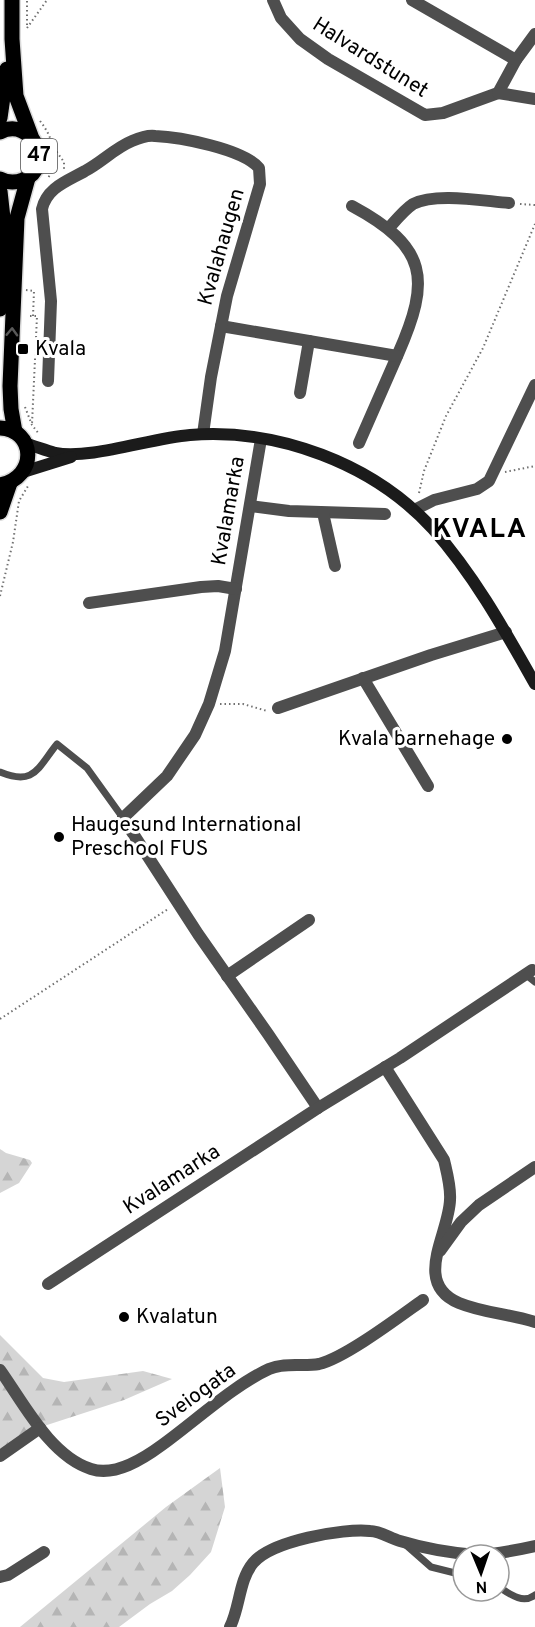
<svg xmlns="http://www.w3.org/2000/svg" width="535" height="1627" font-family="Overpass,sans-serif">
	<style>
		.forest { fill: url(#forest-firs) }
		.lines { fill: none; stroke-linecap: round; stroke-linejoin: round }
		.primary-casing { stroke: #dbdbdb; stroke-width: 18 }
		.path { stroke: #707070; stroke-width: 2; stroke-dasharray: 1.5 3; stroke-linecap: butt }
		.service { stroke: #4e4e4e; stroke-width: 7 }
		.minor { stroke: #4e4e4e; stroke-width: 12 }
		.secondary { stroke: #1b1b1b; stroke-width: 12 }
		.primary { stroke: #000; stroke-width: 15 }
		.oneway { stroke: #595959 }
		.poi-dot { fill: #000; stroke: #fff; stroke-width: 2 }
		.labels { text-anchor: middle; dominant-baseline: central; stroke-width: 6; stroke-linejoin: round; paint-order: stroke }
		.shield { fill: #fff; stroke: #4c4c4c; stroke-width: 1.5 }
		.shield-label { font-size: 20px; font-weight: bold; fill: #000 }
		.street-label { font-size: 21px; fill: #000; stroke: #fff }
		.poi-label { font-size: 21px; fill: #000; stroke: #fff; text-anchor: start }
		.district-label { font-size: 27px; font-weight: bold; letter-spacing: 1.5px; fill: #000; stroke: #fff }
	</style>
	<defs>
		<pattern id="forest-firs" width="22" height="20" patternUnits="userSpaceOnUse" patternTransform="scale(1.5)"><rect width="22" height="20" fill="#d5d5d5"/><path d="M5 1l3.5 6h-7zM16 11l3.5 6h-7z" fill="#b5b5b5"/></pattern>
	</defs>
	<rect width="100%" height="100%" fill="#fff"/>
	<g class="forest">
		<path d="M0,1149L6,1153L30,1160L32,1163L19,1183L0,1193Z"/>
		<path d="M0,1335L43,1378L64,1382L143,1371L172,1379L124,1400L47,1425L0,1449Z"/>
		<path d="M220,1468L225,1507L211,1552L190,1575L172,1591L150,1604L119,1627H20L166,1507Z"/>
	</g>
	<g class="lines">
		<defs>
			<g id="primary">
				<path d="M12,0V39L16,96L31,136"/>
				<path d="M0,118L7,69"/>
				<path d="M0,132C32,116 56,166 23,180C15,183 8,183 0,179"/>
				<path d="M0,191L3,218L0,309"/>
				<path d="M0,428C35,429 39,477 0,485"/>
				<path d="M15,432L11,409L10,386L17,218L28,178"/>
				<path d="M0,512L10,483"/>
			</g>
		</defs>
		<use href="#primary" class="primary-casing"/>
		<g class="path">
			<path d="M27,25V0"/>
			<path d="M27,28L47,0"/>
			<path d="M40,121C55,140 57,157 48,179"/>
			<path d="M54,148L64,162V169"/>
			<path d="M520,204L535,205"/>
			<path d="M26,290L34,291L33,316"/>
			<path d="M30,316H37L32,424"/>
			<path d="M25,407L32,425L39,434"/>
			<path d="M505,472L535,466"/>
			<path d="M419,493L424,471L446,416L483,348L535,224"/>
			<path d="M0,596L13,542L19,501L28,486"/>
			<path d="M220,704H243L267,711"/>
			<path d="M0,1019L168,909"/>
		</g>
		<g class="service">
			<path d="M0,772C34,786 37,769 57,744L87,768L123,818"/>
			<path d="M525,974L535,982"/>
			<path d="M406,1545L431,1567L463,1575"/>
			<path d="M499,1587C511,1595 523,1604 535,1595"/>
		</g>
		<g class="minor">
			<path d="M273,0L281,18L300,39L328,59L425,115L443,113L498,93L516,60L535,34"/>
			<path d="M412,0L516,60"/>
			<path d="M498,93L535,99"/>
			<path d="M352,206C428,247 431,279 398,354C385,383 372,413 359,443"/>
			<path d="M389,228C396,220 404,210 413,204C436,192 483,201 509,203"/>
			<path d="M221,326L397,356"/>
			<path d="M48,381L51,301L42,209C47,187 68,181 85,171C102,162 115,148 132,141C139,138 148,135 155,136C180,137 243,149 259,168L260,184L227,296L211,377L203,434"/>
			<path d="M300,393L309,341"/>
			<path d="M261,439L225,651L209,704L195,735L167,776L123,818L198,934L268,1034L318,1108"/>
			<path d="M250,506L289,511L385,514"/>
			<path d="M414,510L434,500L477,489L489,481L535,385"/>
			<path d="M323,513L335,566"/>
			<path d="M89,603L201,587L218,586L236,589"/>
			<path d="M363,678L428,786"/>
			<path d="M278,708L431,655L506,632"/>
			<path d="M227,976L309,920"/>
			<path d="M385,1067L444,1160C447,1173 451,1187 450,1200C449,1234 412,1283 459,1303C483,1313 510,1314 535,1322"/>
			<path d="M440,1251L461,1222L479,1205L535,1167"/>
			<path d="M48,1284L318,1108L400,1058L532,970"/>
			<path d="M0,1370C23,1402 50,1456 91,1469C115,1477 143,1459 162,1445C194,1422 234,1385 269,1369C285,1362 303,1367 319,1364C345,1358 399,1317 423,1300"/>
			<path d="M0,1456L40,1428"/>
			<path d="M0,1577L8,1575L44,1552"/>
			<path d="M230,1627C240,1607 239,1580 253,1563C271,1541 343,1528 370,1531C380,1531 390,1538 400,1541C423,1548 452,1553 476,1555C495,1555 517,1550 535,1546"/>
		</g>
		<g class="secondary">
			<path d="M24,443C34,446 45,450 55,453C90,460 151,438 190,435C277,428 373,463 433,529C474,575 505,631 535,684"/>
			<path d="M23,472L71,457"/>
		</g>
		<use href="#primary" class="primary"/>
	</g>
	<defs><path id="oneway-chevron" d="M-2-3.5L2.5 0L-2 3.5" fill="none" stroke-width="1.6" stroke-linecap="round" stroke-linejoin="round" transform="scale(1.5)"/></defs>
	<use class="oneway" href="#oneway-chevron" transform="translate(12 332) rotate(-88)"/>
	<g class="poi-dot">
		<rect x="17" y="343" width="12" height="12" rx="3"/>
		<circle cx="507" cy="739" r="6"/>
		<circle cx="59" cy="837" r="6"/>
		<circle cx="124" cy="1317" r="6"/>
	</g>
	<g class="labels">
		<rect class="shield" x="21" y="139" width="36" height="34" rx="4.5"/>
		<g class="shield-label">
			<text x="39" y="156">47</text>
		</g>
		<g class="street-label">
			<text transform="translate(370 58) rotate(32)">Halvardstunet</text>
			<text transform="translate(222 247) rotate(-74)">Kvalahaugen</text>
			<text transform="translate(229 511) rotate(-80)">Kvalamarka</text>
			<text transform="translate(172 1180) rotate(-33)">Kvalamarka</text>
			<text transform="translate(196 1396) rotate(-36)">Sveiogata</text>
		</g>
		<g class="poi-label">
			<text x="35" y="349">Kvala</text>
			<text x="495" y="739" text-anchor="end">Kvala barnehage</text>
			<text x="71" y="825">Haugesund International<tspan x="71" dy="24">Preschool FUS</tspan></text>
			<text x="136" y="1317">Kvalatun</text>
		</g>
		<g class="district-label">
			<text x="480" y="530">KVALA</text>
		</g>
	</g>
	<g transform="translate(481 1573) rotate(178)"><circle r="28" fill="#ffffff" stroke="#999999" stroke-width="1.5"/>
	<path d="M0-4.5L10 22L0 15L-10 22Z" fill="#000000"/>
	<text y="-9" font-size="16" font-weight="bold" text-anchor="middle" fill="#000000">N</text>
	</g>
</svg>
